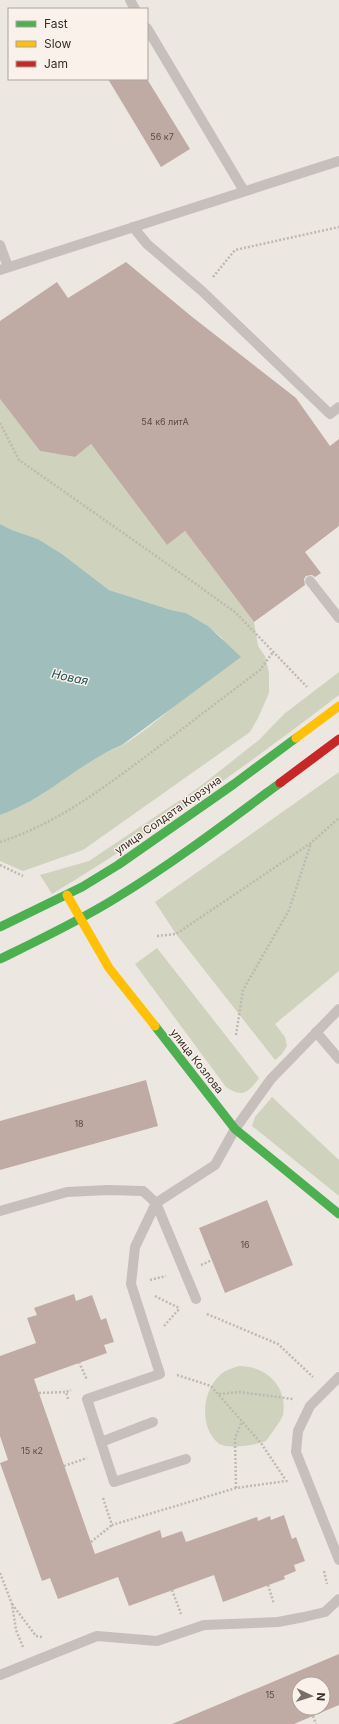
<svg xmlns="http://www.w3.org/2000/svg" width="339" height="1724" font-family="Inter,sans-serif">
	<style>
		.green { fill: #cfd2bd }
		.water { fill: #9fbebc }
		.building { fill: #c0aba4; fill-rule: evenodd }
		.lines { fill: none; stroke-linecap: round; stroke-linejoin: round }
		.path { stroke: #bfb8b3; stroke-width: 2.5; stroke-dasharray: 2 2; stroke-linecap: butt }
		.lane { stroke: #c6bfbb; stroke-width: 10 }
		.fast { stroke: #4caf50; stroke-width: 9 }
		.slow { stroke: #ffc107; stroke-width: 9 }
		.jam { stroke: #c62828; stroke-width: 9 }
		.labels { text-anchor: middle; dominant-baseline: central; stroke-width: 3; stroke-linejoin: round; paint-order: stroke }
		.number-label { font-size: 9px; fill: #594c48 }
		.street-label { font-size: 11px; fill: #372d29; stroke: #f9f1ea }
		.water-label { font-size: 12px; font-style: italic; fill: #205657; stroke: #f9f1ea }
	</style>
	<rect width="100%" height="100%" fill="#ede7e2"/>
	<g class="green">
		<path d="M0,399L40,451L75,457L91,444L167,545L185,531L254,622L258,646L265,656L269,673V693L258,718L250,732L83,850L23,871L0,861V815C34,803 54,785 83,765C95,757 108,752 121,746C133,740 167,714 176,703C193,684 208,660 223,639L208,626L186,613L171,610L109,590L62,554L38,539L12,530L0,524Z"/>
		<path d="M339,672V695C247,765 152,834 52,894L40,875L89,861L198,788L259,740L284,714Z"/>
		<path d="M339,772V971L275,1024L285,1037L287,1046L282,1054L275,1060L176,934L155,902Z"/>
		<path d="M157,948L259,1078C248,1093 243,1098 226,1087L135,964Z"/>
		<path d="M272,1097L339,1160V1196L252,1126L255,1117Z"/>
		<path d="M239,1366C266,1366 288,1386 283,1415C281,1421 270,1435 266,1441C257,1445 226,1450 218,1443C199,1427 202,1391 220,1375C225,1370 233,1368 239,1366Z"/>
	</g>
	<path class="water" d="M0,524L12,530L38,539L62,554L109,590L171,610L186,613L208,626L241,657L122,745C77,764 46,799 0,815Z"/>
	<g class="building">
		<path d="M108,79H147L190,149L161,167Z"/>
		<path d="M126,262L191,316L296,398L330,446L339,439V526L305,552L321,573L315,577L312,575L306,576L304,579L305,585L254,622L185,531L167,545L91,444L75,457L40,451L0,399V321L57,282L68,298Z"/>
		<path d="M146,1080L158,1126L0,1170V1121Z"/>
		<path d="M267,1200L293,1265L225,1293L199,1228Z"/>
		<path d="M74,1294L76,1301L92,1295L101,1320L106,1318L114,1342L104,1345L107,1353L34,1379L95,1554L160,1530L162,1538L182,1531L186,1542L257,1517L258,1521L270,1516L271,1520L284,1515L292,1539L296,1537L305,1561L294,1565L296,1571L284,1576L285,1579L223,1602L214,1575L129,1606L118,1577L58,1599L50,1578L42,1581L0,1463L8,1460L0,1436V1356L36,1343L27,1318L37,1315L34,1308Z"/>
		<path d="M339,1654V1705L294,1724H172ZM299,1684H323V1708H299Z"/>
	</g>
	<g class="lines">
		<g class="path">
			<path d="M213,277L235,250L339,227"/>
			<path d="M0,423L19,460L196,584L236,613L307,687"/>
			<path d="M0,842C57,824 106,786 153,751C189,724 224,697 260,670L273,652"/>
			<path d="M0,865L23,876"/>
			<path d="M157,936L176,934L311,843L339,818"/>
			<path d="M236,1035L243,990L289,910L311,843"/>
			<path d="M201,1265L212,1260"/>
			<path d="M150,1280L166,1276"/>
			<path d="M155,1296L179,1308"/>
			<path d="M207,1314L278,1344L313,1377"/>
			<path d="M164,1326L180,1308"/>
			<path d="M79,1362L87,1380"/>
			<path d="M177,1375L211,1386L261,1443L285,1479"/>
			<path d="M39,1393L66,1392"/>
			<path d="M219,1394L240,1392L293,1399"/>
			<path d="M68,1399L66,1392L71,1390"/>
			<path d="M64,1466L87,1458"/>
			<path d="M236,1488L235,1438L242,1421"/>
			<path d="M103,1498L112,1525L236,1488L286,1481L288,1482"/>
			<path d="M91,1542L112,1525"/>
			<path d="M324,1571L327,1584"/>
			<path d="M0,1573L12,1604L16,1630L23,1647"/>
			<path d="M268,1585L274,1604"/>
			<path d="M172,1590L181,1614"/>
			<path d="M12,1604L36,1636L42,1637"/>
			<path d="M313,1716L316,1724"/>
		</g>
		<g class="lane">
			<path d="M130,0L135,9"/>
			<path d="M147,28L244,191"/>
			<path d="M133,227L147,244L202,291L330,414L339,407"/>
			<path d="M0,245L8,267"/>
			<path d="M0,270L339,161"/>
			<path d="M310,581L339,618"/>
			<path d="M316,1032L339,1059"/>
			<path d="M0,1211L67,1192L108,1190L143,1191L156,1203L196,1299"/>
			<path d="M339,1377L310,1406L298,1431L296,1452L339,1560"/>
			<path d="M101,1442L153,1422"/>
			<path d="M186,1459L114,1482L87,1399L160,1374L131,1284L135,1247L156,1203L215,1165L235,1129L271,1079L339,1009"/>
			<path d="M0,1675L97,1636L157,1641L204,1625L278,1622L304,1617L325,1612L339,1599"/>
		</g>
		<g class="fast">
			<path d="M0,927L82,887L118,865L234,784L296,738"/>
			<path d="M0,959C39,940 79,921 116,898C173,863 226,823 280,783"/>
			<path d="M155,1026L235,1129L339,1214"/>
		</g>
		<g class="slow">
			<path d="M296,738L339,706"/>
			<path d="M67,895L109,968L155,1026"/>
		</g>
		<path class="jam" d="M280,783L339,739"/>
	</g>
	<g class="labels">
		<g class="number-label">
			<text x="162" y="136">56 к7</text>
			<text x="165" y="421">54 к6 литА</text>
			<text x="79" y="1123">18</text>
			<text x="245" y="1244">16</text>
			<text x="32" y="1450">15 к2</text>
			<text x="270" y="1694">15</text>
		</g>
		<g class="street-label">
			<text transform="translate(168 815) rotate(-35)">улица Солдата Корзуна</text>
			<text transform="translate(197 1061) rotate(52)">улица Козлова</text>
		</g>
		<g class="water-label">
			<text transform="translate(70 677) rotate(12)">Новая</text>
		</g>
	</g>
	<rect x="8" y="8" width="140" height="72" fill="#f9f1ea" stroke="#aba39d"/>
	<rect x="16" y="21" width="20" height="6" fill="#4caf50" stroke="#aba39d"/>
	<text x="44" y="28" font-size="12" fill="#372d29">Fast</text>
	<rect x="16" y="41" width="20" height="6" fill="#ffc107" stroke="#aba39d"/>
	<text x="44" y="48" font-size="12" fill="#372d29">Slow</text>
	<rect x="16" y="61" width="20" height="6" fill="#c62828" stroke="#aba39d"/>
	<text x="44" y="68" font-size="12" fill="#372d29">Jam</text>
	<g transform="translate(311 1696) rotate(94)"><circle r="19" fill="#f9f1ea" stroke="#aba39d"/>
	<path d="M0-3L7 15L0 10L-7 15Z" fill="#776e6a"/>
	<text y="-6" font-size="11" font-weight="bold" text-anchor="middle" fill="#372d29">N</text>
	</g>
</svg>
